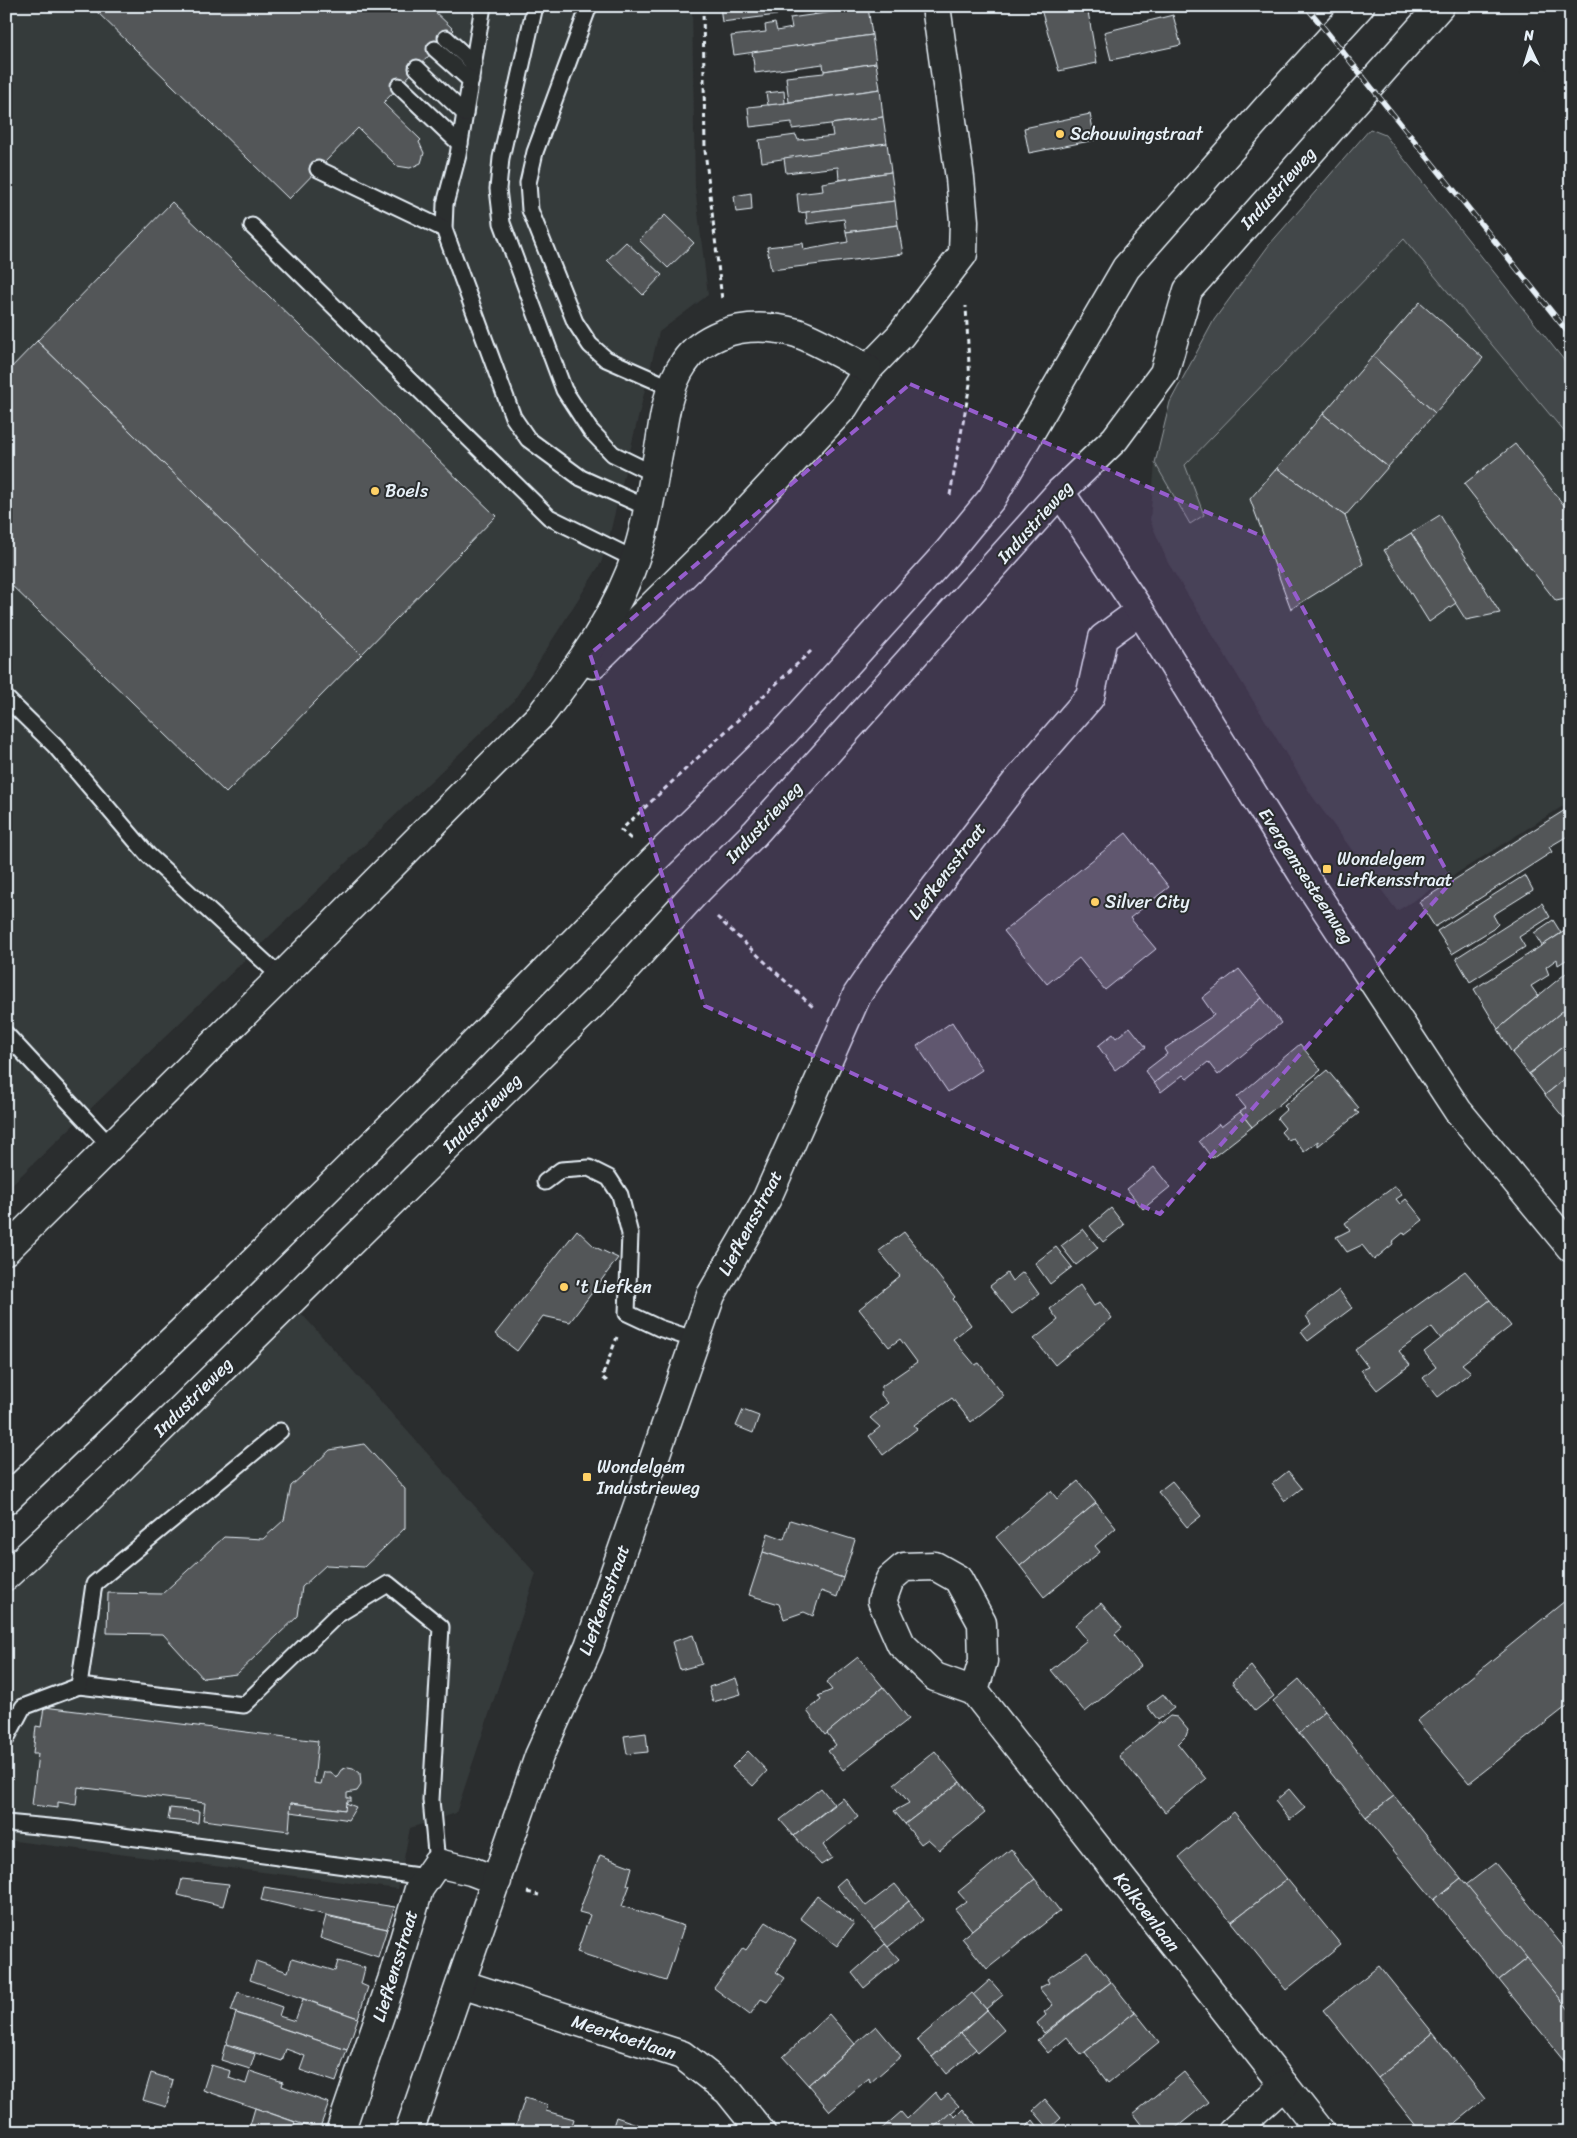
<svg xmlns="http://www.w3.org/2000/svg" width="1577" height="2138" font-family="Sriracha,sans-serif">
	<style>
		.built { fill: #363a3b }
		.green { fill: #424648; stroke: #959ca0 }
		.building { fill: #535759; stroke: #e8f1f8 }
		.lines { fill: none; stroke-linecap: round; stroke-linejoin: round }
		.lane-casing { stroke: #e8f1f8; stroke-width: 19 }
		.street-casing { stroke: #e8f1f8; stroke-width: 31 }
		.secondary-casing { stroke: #e8f1f8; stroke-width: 31 }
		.highway-casing { stroke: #e8f1f8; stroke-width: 31 }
		.path { stroke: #e8f1f8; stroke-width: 3; stroke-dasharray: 5 4; stroke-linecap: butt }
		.lane { stroke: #2a2d2e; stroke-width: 15 }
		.street { stroke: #2a2d2e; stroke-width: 28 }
		.secondary { stroke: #2a2d2e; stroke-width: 28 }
		.highway { stroke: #2a2d2e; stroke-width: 28 }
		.rail-casing { stroke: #e8f1f8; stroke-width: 5.5 }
		.rail { stroke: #2a2d2e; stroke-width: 4; stroke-dasharray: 11; stroke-linecap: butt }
		.marked { fill: #965dcd; fill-opacity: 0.2; stroke: #965dcd; stroke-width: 4; stroke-dasharray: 10 6; stroke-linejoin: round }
		.poi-dot { fill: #ffd166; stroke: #2a2d2e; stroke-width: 2 }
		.labels { text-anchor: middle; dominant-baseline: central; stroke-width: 4; stroke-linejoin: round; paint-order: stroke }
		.poi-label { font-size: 18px; fill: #e8f1f8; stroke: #2a2d2e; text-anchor: start }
		.street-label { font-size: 18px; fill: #e8f1f8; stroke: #2a2d2e }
	</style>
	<rect width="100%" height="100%" fill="#2a2d2e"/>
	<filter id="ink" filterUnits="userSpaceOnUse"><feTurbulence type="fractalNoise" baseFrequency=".02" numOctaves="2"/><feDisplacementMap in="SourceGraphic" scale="10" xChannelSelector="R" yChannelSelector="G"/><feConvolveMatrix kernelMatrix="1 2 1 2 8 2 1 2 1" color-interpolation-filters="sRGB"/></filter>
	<g filter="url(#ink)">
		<g class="built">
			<path d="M6,6H692L695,187L708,295L659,332L610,533L601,563L513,702L6,1190Z"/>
			<path d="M1404,238L1571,440V801L1397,911L1312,796L1168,563L1150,520L1155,463L1185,465Z"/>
			<path d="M300,1312L536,1574L456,1813L410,1828L398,1889L6,1840V1592Z"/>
		</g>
		<path class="green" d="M1370,129L1385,135L1571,369V440L1404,239L1185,465L1204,515L1190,524L1155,463L1170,402L1214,320L1269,245Z"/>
		<g class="building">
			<path d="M95,6H429L454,30L383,103L421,140L419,142L424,153L421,163L410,168L397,166L358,128L289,199L93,8Z"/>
			<path d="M720,6H777V15L722,22Z"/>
			<path d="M814,6H868V7L815,15Z"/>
			<path d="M1040,6H1087L1097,63L1059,71Z"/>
			<path d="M868,7L872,35L734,55L731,36L766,32L765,25L775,23L777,31L792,28L790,18Z"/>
			<path d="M1173,15L1181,45L1111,60L1104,32Z"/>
			<path d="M872,35L876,63L824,71L823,64L755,73L752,52Z"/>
			<path d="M876,63L880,89L789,102L786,77L824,73V71Z"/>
			<path d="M880,89L883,117L792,129V122L750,127L748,107L785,103Z"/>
			<path d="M784,91L785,103L768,105L766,93Z"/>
			<path d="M1090,114L1095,140L1029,153L1024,128Z"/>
			<path d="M883,117L887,143L762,162L759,140L796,135L798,140L833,136L831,124Z"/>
			<path d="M887,143L891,172L839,180L838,167L786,173L784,158Z"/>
			<path d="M891,172L895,201L799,213L797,194L823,191L822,183Z"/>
			<path d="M751,193L752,210L736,212L734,196Z"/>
			<path d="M895,201L898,225L846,232L844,219L807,224L806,212Z"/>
			<path d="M172,202L496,516L361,655L37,341Z"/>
			<path d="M665,215L694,243L668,268L639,240Z"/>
			<path d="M898,225L903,254L771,270L767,247L803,243L804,250L848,242L846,232Z"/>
			<path d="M626,242L662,275L643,295L607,260Z"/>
			<path d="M1420,302L1483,358L1435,413L1373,356Z"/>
			<path d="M37,341L361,655L226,793L6,580V373Z"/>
			<path d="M1373,356L1435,413L1388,467L1323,414Z"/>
			<path d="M1323,414L1388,467L1345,516L1277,468Z"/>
			<path d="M1515,444L1571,514V598L1556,601L1464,484Z"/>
			<path d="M1277,468L1345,516L1363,564L1291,609L1250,499Z"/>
			<path d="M1440,515L1500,613L1466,620L1411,533Z"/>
			<path d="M1411,533L1456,603L1429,622L1384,550Z"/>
			<path d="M1565,810L1571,820V834L1549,847L1552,852L1435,927L1419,902Z"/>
			<path d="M1126,833L1169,887L1130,918L1156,949L1105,990L1079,958L1047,984L1004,931Z"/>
			<path d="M1525,875L1533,890L1493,915L1498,924L1493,929L1452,954L1437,931Z"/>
			<path d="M1542,903L1550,917L1519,937L1525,947L1470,982L1456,958Z"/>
			<path d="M1553,920L1561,933L1542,946L1534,933Z"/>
			<path d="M1571,927V957L1558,965L1557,959L1546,967L1549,975L1531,986L1538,996L1498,1029L1474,989Z"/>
			<path d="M1239,969L1262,998L1154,1083L1145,1071L1167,1054L1164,1049L1214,1015L1202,998Z"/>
			<path d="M1571,969V1004L1512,1053L1498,1029Z"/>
			<path d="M1262,998L1281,1023L1218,1075L1208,1062L1187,1079L1183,1075L1161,1092L1154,1083Z"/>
			<path d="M1571,1004V1040L1529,1074L1512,1053Z"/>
			<path d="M952,1022L982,1070L948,1092L917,1046Z"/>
			<path d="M1130,1027L1146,1047L1115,1070L1098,1046L1113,1034L1116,1038Z"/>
			<path d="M1571,1040V1074L1545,1095L1529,1074Z"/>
			<path d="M1300,1044L1321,1070L1252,1127L1240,1112L1246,1108L1237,1097Z"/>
			<path d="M1327,1070L1359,1108L1355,1111L1359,1113L1318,1146V1141L1304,1152L1293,1138L1288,1140L1281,1132L1285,1128L1277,1118L1287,1109L1284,1106Z"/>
			<path d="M1571,1074V1112L1564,1118L1545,1095Z"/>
			<path d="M1240,1112L1252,1127L1212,1158L1199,1141L1219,1124L1221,1127Z"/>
			<path d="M1154,1167L1170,1187L1143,1209L1127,1189Z"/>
			<path d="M1395,1186L1402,1195L1396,1199L1400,1204L1406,1199L1423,1220L1405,1234L1404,1232L1392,1242L1393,1244L1374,1260L1362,1245L1347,1252L1336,1237L1350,1230L1345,1223Z"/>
			<path d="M1111,1208L1124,1225L1103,1242L1090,1226Z"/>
			<path d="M1083,1229L1098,1248L1076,1265L1061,1246Z"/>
			<path d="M577,1230L595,1247L618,1258L570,1322L543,1316L517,1351L495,1334Z"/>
			<path d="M904,1232L955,1297L953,1299L971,1325L953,1339L975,1365L979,1363L1004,1396L971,1422L952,1398L914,1425L917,1429L883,1455L869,1436L880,1427L870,1418L888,1403L881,1395L882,1386L917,1362L900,1339L889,1347L859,1309L900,1276L879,1251Z"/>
			<path d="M1056,1247L1072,1267L1050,1284L1035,1263Z"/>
			<path d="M1465,1271L1490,1300L1441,1339L1432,1327L1399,1351L1410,1365L1377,1390L1361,1370L1368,1367L1355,1350Z"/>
			<path d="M1023,1272L1039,1294L1012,1314L990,1286L1007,1273L1012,1281Z"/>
			<path d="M1080,1285L1094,1306L1100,1302L1112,1318L1055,1365L1034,1339L1058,1320L1050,1309Z"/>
			<path d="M1339,1290L1352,1308L1308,1341L1301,1332L1311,1324L1306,1316Z"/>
			<path d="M1490,1300L1511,1326L1462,1364L1471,1372L1438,1397L1423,1378L1436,1367L1424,1352Z"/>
			<path d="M743,1410L759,1416L753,1433L736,1426Z"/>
			<path d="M364,1444L405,1489V1528L364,1567L326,1565L302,1587L298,1616L237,1674L203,1678L163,1634L107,1633L108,1593L162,1594L224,1537L263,1539L284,1520L291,1486L330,1450Z"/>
			<path d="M1288,1471L1302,1488L1285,1501L1272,1484Z"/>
			<path d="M1078,1481L1096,1503L1020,1566L996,1537L1051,1491L1057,1499Z"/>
			<path d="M1172,1481L1201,1516L1187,1527L1158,1492Z"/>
			<path d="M1096,1503L1116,1528L1095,1546L1100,1552L1044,1597L1020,1566Z"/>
			<path d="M790,1520L855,1540L843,1578L763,1552L768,1533L784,1539Z"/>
			<path d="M763,1552L843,1578L837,1597L821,1591L813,1616L804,1612L784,1619L779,1604L749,1595Z"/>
			<path d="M1571,1596V1703L1469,1783L1417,1721Z"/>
			<path d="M1101,1603L1122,1628L1115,1634L1141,1666L1085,1712L1051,1670L1087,1640L1075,1625Z"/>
			<path d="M693,1635L702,1664L680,1670L672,1642Z"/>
			<path d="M858,1657L883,1687L825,1735L807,1711L821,1700L818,1696L832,1690L826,1682Z"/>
			<path d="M1251,1666L1274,1696L1255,1711L1232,1682Z"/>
			<path d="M736,1678L741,1694L713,1702L709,1687Z"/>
			<path d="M1299,1679L1325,1711L1299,1733L1273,1701Z"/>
			<path d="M883,1687L909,1719L843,1770L828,1751L836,1745L827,1733Z"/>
			<path d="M1163,1694L1174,1708L1158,1720L1147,1706Z"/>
			<path d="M44,1707L318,1741L314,1783L321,1784L324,1772H331L336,1778L341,1770L348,1767L353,1768L360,1773L361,1785L357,1791L347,1793V1798H351V1801H347L345,1810L291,1803L289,1831L203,1820L205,1803L78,1787L76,1805L58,1802V1808L32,1805L38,1754H33L36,1726L41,1727Z"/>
			<path d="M1325,1711L1394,1796L1366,1817L1299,1733Z"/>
			<path d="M1170,1716L1177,1717L1188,1730L1186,1736L1178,1744L1206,1779L1165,1812L1119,1756L1160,1722L1161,1723Z"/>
			<path d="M646,1733L648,1752L627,1754L624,1736Z"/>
			<path d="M748,1751L767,1771L753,1786L732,1767Z"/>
			<path d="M935,1751L960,1782L905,1824L894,1811L909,1803L894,1784Z"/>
			<path d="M960,1782L985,1813L940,1850L928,1839L921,1844L905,1824Z"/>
			<path d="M821,1788L834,1804L794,1836L780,1820Z"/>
			<path d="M1289,1789L1305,1808L1290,1820L1275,1801Z"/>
			<path d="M1394,1796L1461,1878L1434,1900L1366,1817Z"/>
			<path d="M843,1798L858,1817L823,1845L832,1858L821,1865L794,1836Z"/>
			<path d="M291,1803L345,1810L346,1803L356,1807L348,1820L344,1819L290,1812Z"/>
			<path d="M170,1808L199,1811L198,1823L168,1820Z"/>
			<path d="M1234,1812L1287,1879L1231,1922L1179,1857Z"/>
			<path d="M1011,1849L1035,1879L972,1930L955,1909L966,1901L958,1892Z"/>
			<path d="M600,1855L632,1867L627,1885H630L622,1906L684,1926L666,1981L577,1952L590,1915L579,1912Z"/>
			<path d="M1495,1863L1571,1956V2012L1466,1885Z"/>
			<path d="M845,1878L866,1906L895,1884L909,1901L874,1930L836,1886Z"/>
			<path d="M1461,1878L1527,1958L1499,1980L1434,1900Z"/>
			<path d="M182,1879L229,1884L223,1906L178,1895Z"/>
			<path d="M1035,1879L1060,1911L987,1969L962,1938Z"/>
			<path d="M1287,1879L1341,1945L1286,1990L1231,1922Z"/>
			<path d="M264,1887L395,1907L387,1929L261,1900Z"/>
			<path d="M817,1896L854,1923L837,1946L800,1918Z"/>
			<path d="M909,1901L923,1920L888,1947L874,1930Z"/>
			<path d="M326,1916L387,1929L378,1957L320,1938Z"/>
			<path d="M766,1922L796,1941L776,1972L785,1978L767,2002L761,1999L750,2015L714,1988L743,1948L746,1950Z"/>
			<path d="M885,1944L899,1959L864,1988L852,1973Z"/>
			<path d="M1087,1952L1111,1982L1044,2033L1037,2023L1046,2015L1044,2012L1053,2005L1039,1988L1049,1983L1047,1979Z"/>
			<path d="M292,1958L335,1971L338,1961L365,1968L361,1984L368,1987L358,2018L250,1980L256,1961L288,1972Z"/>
			<path d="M1527,1958L1571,2012V2053L1563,2059L1499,1980Z"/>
			<path d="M1379,1966L1433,2033L1378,2078L1323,2010Z"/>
			<path d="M990,1980L1003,1995L986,2009L973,1995Z"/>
			<path d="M1111,1982L1135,2012L1081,2055L1067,2037L1048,2053L1037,2040Z"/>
			<path d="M238,1992L282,2007L279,2016L295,2021L303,1999L358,2018L347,2050L231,2011Z"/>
			<path d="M972,1993L987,2010L932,2057L917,2040Z"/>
			<path d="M987,2010L1004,2030L978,2052L961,2033Z"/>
			<path d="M1135,2012L1159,2042L1108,2083L1085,2052Z"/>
			<path d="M236,2013L347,2050L336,2082L300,2070L305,2056L286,2049L282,2061L226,2044Z"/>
			<path d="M829,2014L855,2044L808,2085L783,2057Z"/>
			<path d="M876,2026L901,2056L870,2083L869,2078L830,2111L808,2085Z"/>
			<path d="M961,2033L976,2049L946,2074L932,2057Z"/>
			<path d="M1433,2033L1485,2099L1445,2132H1421L1378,2078Z"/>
			<path d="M225,2045L255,2054L250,2069L221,2060Z"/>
			<path d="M1571,2053V2069L1563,2059Z"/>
			<path d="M211,2065L231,2071L229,2078L246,2084L250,2071L283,2082L282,2086L329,2103L319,2130L203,2090Z"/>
			<path d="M1184,2072L1208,2102L1171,2132H1147L1133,2114Z"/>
			<path d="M151,2073L173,2080L166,2107L143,2100Z"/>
			<path d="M935,2092L941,2100L948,2094L959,2106L929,2132H878L901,2112L907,2119Z"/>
			<path d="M525,2098L548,2105L546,2111L574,2119L570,2132H514Z"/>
			<path d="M1045,2099L1061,2118L1049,2129L1033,2110Z"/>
			<path d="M255,2108L295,2122L292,2132H248Z"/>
			<path d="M963,2109L979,2129L976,2132H929L951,2112L955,2117Z"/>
			<path d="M616,2117L661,2132H611Z"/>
			<path d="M1033,2120L1042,2132H1021Z"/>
		</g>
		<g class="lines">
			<defs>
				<g id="lane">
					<path d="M483,6L458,155L445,204L444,229L513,417L528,439L581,478L648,508"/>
					<path d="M535,6L501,158L498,189L502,223L564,390L590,430L613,454L654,474"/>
					<path d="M589,6L535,152L528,183L530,210L575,322L590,345L606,359L672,388"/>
					<path d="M446,38L474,64"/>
					<path d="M435,49L471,81"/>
					<path d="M417,68L465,114"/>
					<path d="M399,86L460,144"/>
					<path d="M318,169L444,229"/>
					<path d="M252,226L549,517L634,559"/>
					<path d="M6,698L55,746L148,855L281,977"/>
					<path d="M6,1034L110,1146"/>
					<path d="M545,1182L561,1170L589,1168L609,1178L620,1195L630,1234L627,1313L659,1328L696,1340"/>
					<path d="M79,1686L244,1705L337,1615L388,1584L441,1627L431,1800L437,1863"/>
					<path d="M6,1739L23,1707L79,1686L94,1584L280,1431"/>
					<path d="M6,1823L70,1829L426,1877"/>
				</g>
				<g id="street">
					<path d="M593,664L724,535L844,407L868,369L900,336L963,254L964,221L960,178L936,6"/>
					<path d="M6,1250L281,977L540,716C581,663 617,615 638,550C649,516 653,478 660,443C664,417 668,386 684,363C693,349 707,340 722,334C745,325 773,326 797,333C817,340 847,358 868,369"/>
					<path d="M974,1691L983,1661L982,1623L958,1579L935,1566L904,1567L890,1579L882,1601L901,1644L935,1677L974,1691L1321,2132"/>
					<path d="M461,1984L682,2055L728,2091L761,2132"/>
					<path d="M340,2132L392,1980L419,1889L437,1863L471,1871L497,1881"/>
					<path d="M409,2132L539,1756L589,1646L711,1295L767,1198L857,995L889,948L1016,782L1090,697L1103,638L1140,611"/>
					<path d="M1232,2132L1284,2085"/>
				</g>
				<path id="secondary" d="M1060,492L1140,611L1302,873L1458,1111L1571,1248"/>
				<g id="highway">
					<path d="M6,1500L231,1284L460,1058L653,861L785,732L947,553L992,498L1126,268L1275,99L1360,6"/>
					<path d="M6,1576L116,1473L602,995L693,895L755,833L1060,492L1115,439L1164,373L1188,290L1440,6"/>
				</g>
			</defs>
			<use href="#lane" class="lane-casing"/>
			<use href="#street" class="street-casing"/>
			<use href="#secondary" class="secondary-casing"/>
			<use href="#highway" class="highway-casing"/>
			<g class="path">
				<path d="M703,6L705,150L722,300"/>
				<path d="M950,495L970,384L966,306"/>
				<path d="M631,839L621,830L811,651"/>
				<path d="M717,917L814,1008"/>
				<path d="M607,1381L602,1377L617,1337"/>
				<path d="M527,1892L539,1895"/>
			</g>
			<use href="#lane" class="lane"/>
			<use href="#street" class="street"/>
			<use href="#secondary" class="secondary"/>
			<use href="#highway" class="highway"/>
			<defs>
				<path id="rail" d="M1306,6L1571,336"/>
			</defs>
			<use href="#rail" class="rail-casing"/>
			<use href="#rail" class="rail"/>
		</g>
	</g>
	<path class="marked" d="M910,384L1264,537L1452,881L1160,1214L705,1006L590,654Z"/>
	<g class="poi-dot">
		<circle cx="1060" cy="134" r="5"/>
		<circle cx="375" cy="491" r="5"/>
		<rect x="1322" y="864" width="10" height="10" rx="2.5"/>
		<circle cx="1095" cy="902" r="5"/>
		<circle cx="564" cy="1287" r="5"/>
		<rect x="582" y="1472" width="10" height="10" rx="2.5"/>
	</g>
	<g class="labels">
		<g class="poi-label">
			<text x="1070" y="134">Schouwingstraat</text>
			<text x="385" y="491">Boels</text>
			<text x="1337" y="859">Wondelgem<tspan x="1337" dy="21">Liefkensstraat</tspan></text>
			<text x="1105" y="902">Silver City</text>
			<text x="574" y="1287">'t Liefken</text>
			<text x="597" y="1467">Wondelgem<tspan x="597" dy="21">Industrieweg</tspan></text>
		</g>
		<g class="street-label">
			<text transform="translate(1278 188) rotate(-48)">Industrieweg</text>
			<text transform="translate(1035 522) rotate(-48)">Industrieweg</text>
			<text transform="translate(764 822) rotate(-47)">Industrieweg</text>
			<text transform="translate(947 871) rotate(-53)">Liefkensstraat</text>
			<text transform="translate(1306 876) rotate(57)">Evergemsesteenweg</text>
			<text transform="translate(482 1113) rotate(-45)">Industrieweg</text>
			<text transform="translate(750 1223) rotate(-62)">Liefkensstraat</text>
			<text transform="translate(193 1397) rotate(-45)">Industrieweg</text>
			<text transform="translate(604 1600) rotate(-70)">Liefkensstraat</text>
			<text transform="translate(1147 1912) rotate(52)">Kalkoenlaan</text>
			<text transform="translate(395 1966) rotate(-73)">Liefkensstraat</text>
			<text transform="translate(624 2037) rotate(18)">Meerkoetlaan</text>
		</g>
	</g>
	<rect width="1577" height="2138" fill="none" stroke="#2a2d2e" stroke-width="25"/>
	<rect x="12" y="12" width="1552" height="2113" fill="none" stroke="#e8f1f8" stroke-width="2" filter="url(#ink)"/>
	<g transform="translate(1530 48) rotate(356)" stroke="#2a2d2e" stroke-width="4" paint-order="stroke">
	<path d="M0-4L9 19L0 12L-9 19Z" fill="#e8f1f8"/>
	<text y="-8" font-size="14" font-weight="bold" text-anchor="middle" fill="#e8f1f8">N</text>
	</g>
</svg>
